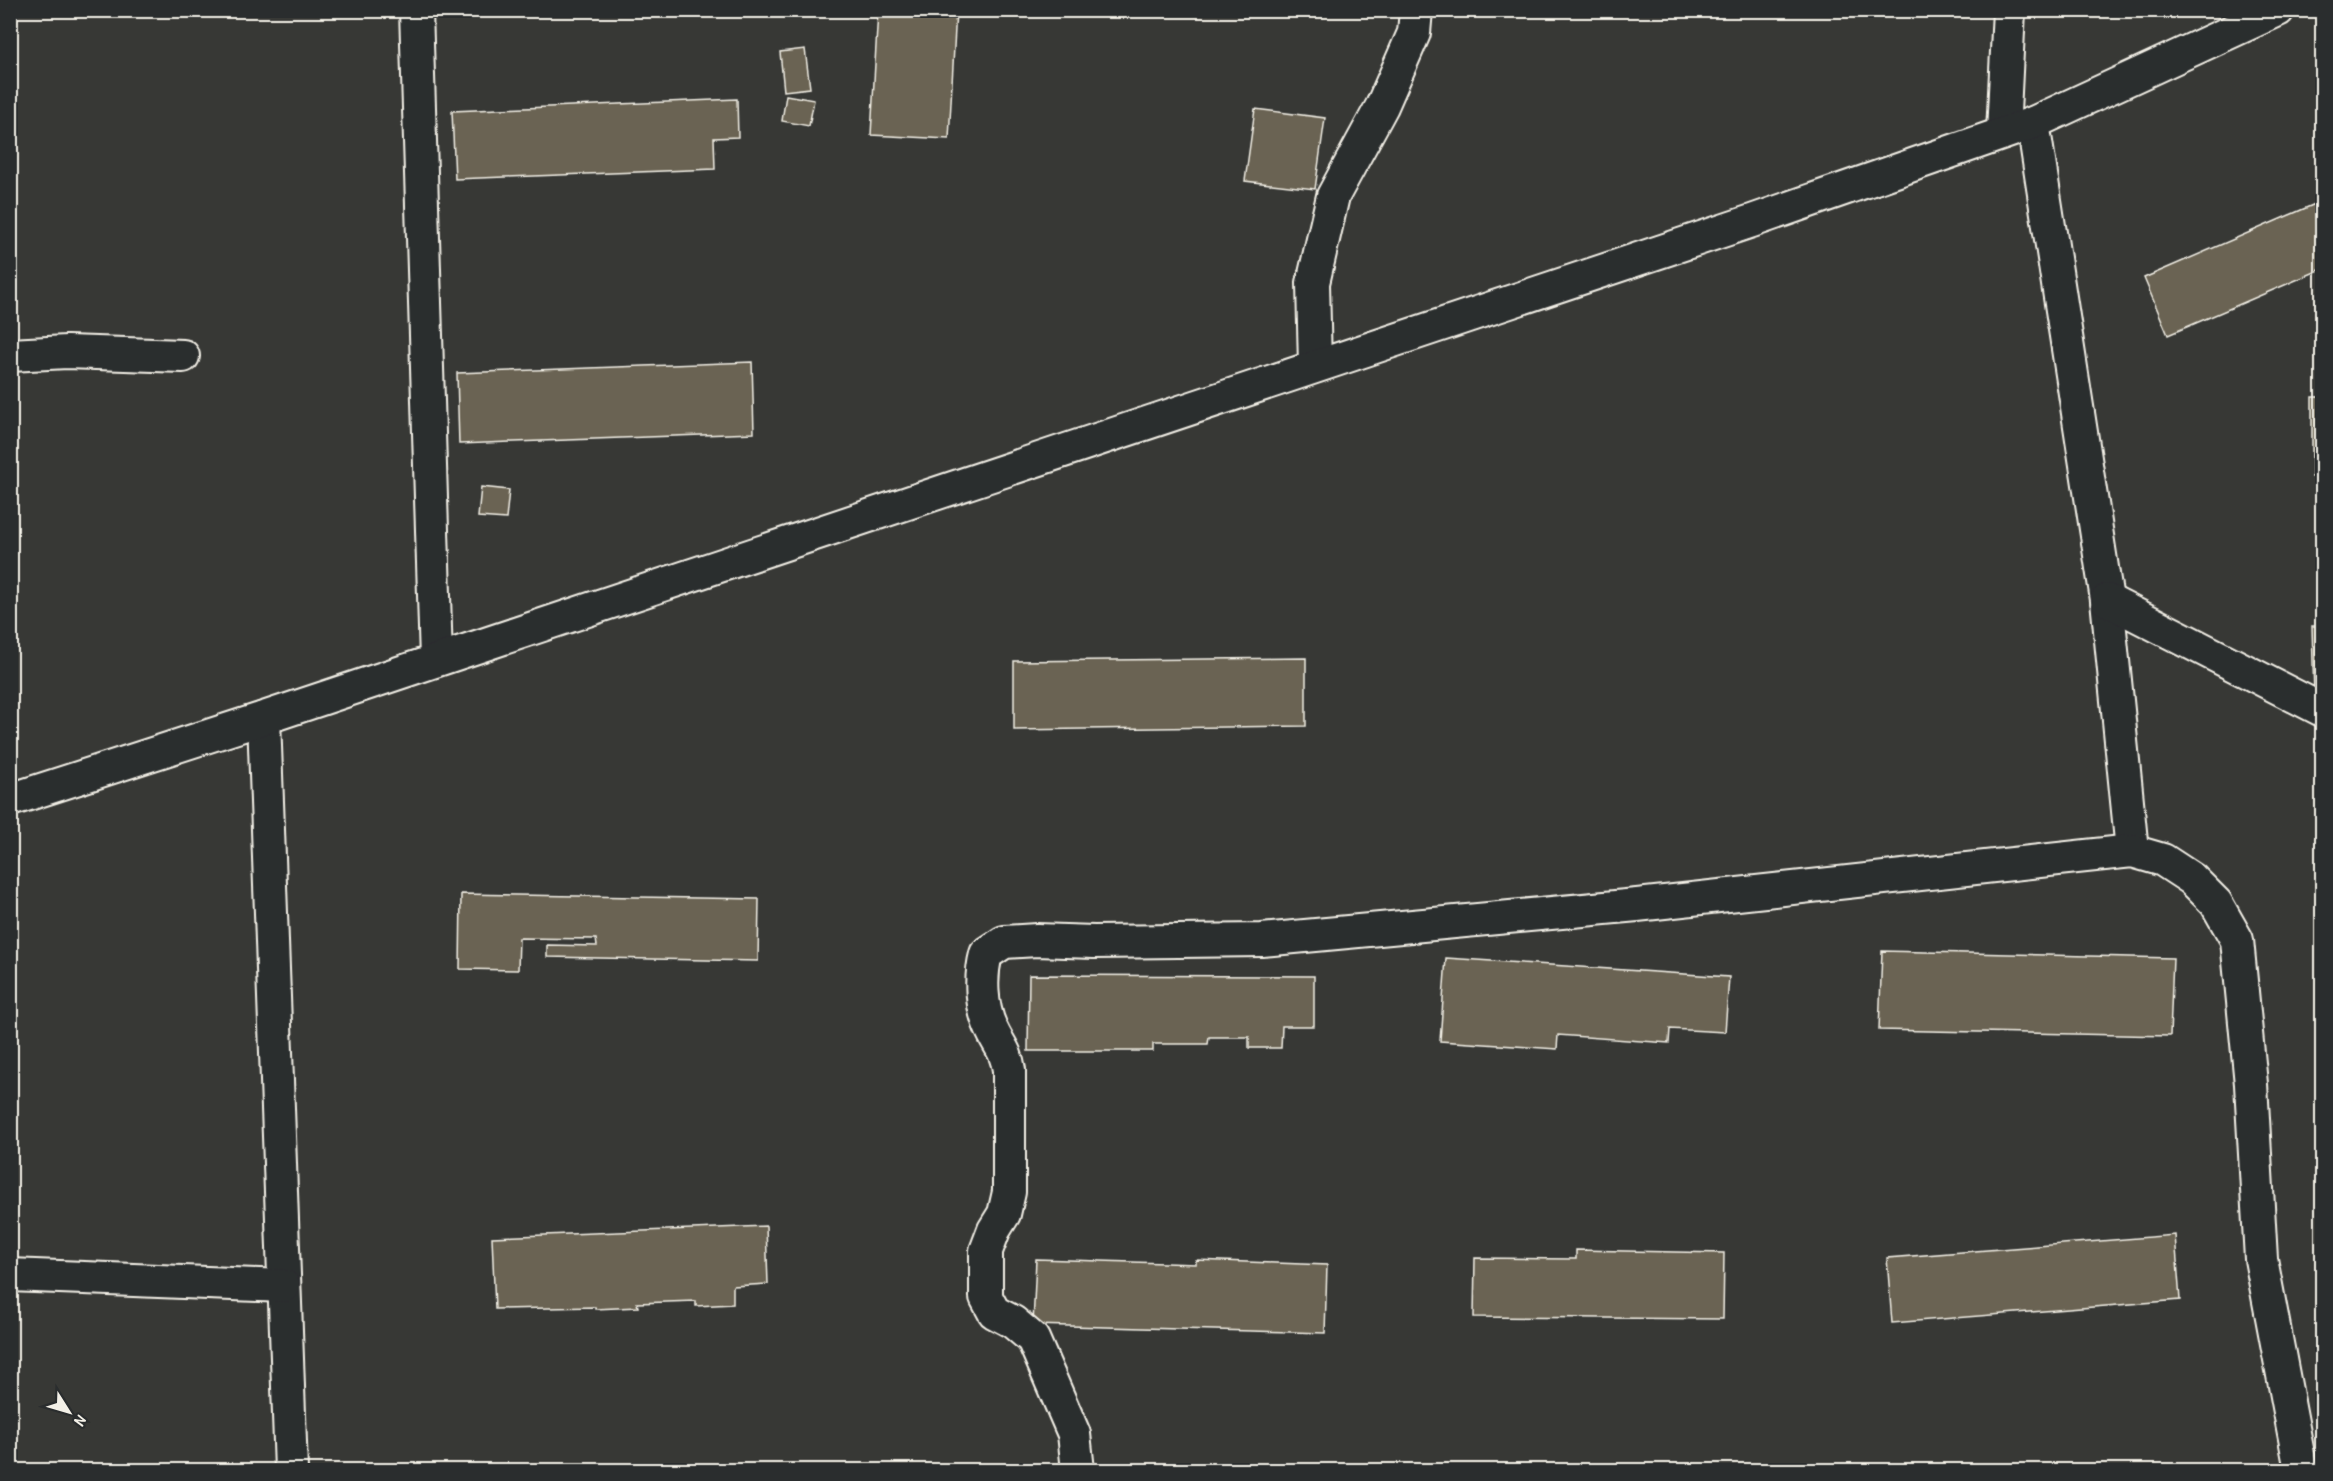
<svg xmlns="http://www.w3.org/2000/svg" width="2333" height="1481" font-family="'Patrick Hand',sans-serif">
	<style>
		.building { fill: #6b6453; stroke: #f4f1e8; stroke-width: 1.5 }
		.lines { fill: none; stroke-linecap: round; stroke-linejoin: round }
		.minor-casing { stroke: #f4f1e8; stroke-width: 36 }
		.minor { stroke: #2a2d2e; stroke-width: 32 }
	</style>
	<rect width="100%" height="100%" fill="#373835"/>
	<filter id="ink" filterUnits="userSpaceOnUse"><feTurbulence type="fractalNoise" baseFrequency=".0167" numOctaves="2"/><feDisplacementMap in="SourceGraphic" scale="12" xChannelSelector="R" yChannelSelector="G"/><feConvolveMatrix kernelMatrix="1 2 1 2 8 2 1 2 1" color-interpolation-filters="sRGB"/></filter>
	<g filter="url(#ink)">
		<g class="building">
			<path d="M878,10H956L949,139L871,135Z"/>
			<path d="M805,49L810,88L784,91L780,52Z"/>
			<path d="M786,95L814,100L809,126L782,121Z"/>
			<path d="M737,99L738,137L714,138L715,169L455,179L452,111Z"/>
			<path d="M1255,109L1325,118L1315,189L1245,181Z"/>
			<path d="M2322,201V269L2168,335L2144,278Z"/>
			<path d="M752,362L754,433L459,444L457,373Z"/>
			<rect x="2312" y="397" width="10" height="80"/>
			<path d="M481,487L509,490L506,519L478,517Z"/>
			<path d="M2312,626H2322V696L2314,697Z"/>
			<path d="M1306,658V726L1014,730V661Z"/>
			<path d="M461,894L759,899L758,961L547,957V945L597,946L596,939L519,938L518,970L460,969Z"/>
			<path d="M1882,951L2173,958L2170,1036L1879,1030Z"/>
			<path d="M1446,958L1729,977L1725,1032L1670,1029L1669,1043L1558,1035L1557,1049L1440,1041Z"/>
			<path d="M1029,975L1314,976V1026H1282L1281,1048H1249V1037H1209L1208,1044H1153V1051H1028Z"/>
			<path d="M766,1226L768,1284L733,1286V1304L696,1306V1301L637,1303L638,1307L595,1309V1307L495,1309L492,1237Z"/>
			<path d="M2175,1235L2180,1300L1892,1323L1887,1258Z"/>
			<path d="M1576,1250L1724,1253L1723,1319L1474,1317L1475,1258L1576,1259Z"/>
			<path d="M1036,1259L1196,1264V1260L1327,1265L1325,1333L1033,1325Z"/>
		</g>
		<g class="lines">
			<defs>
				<g id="minor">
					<path d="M416,10L436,660"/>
					<path d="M2033,123L2107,600L2132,851"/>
					<path d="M2003,133L2009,10"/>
					<path d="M10,355L67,352L183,356"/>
					<path d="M1315,366L1313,283L1333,196L1382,106L1414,33L1416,10"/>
					<path d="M2107,600L2322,710"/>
					<path d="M264,718L291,1470"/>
					<path d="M10,800L264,718L1752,221L2033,123L2278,10"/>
					<path d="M10,1275L284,1286"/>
					<path d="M1078,1470L1074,1434L1033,1339L1013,1322L994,1312L986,1297V1251L994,1230L1004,1214L1009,1192V1070C1006,1050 999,1046 991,1028C981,1006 980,977 986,954L1004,942L1037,940L1094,942L1262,940L1637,905L2132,851L2163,860L2192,879L2216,903L2237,940L2251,1084L2261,1259L2301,1470"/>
				</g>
			</defs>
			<use href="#minor" class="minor-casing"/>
			<use href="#minor" class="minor"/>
		</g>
	</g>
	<rect width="2333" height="1481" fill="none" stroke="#2a2d2e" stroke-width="36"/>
	<rect x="18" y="18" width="2297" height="1445" fill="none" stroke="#f4f1e8" stroke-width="2" filter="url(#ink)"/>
	<g transform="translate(69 1412) rotate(127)" stroke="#2a2d2e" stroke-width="4.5" paint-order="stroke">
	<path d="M0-4.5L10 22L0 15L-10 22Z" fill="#f4f1e8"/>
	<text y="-9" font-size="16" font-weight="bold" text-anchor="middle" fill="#f4f1e8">N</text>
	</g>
</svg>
